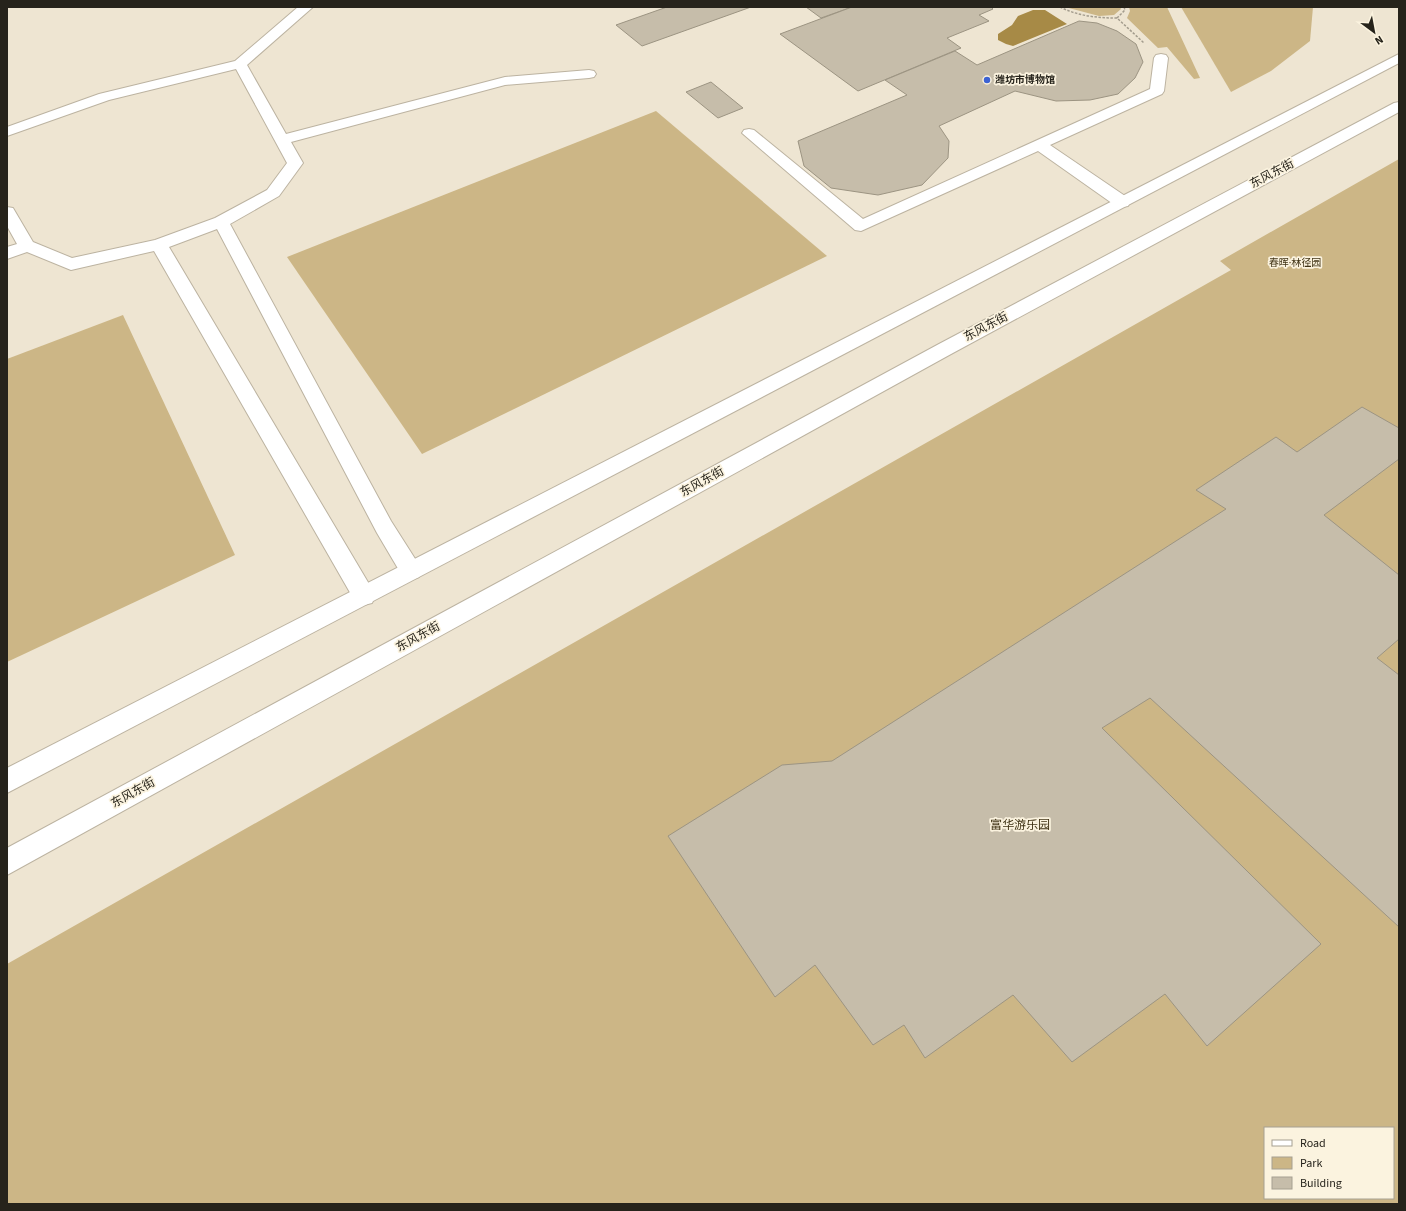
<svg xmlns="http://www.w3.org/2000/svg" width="1406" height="1211" font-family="'Source Sans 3','Noto Sans SC',sans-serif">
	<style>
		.green { fill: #ccb686; fill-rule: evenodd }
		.water { fill: #a78a46 }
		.building { fill: #c6bdaa; stroke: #9c9482 }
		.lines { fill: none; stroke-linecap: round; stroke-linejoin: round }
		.minor-casing { stroke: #bcb3a1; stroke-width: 2 }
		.major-casing { stroke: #bcb3a1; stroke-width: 2 }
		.path { stroke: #a39c8d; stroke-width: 1.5; stroke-dasharray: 2.5 1.5; stroke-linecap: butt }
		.minor { fill: #fff; fill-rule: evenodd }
		.major { fill: #fff; fill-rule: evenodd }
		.poi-dot { fill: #3c62d3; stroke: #fbf3df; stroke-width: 1.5 }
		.labels { text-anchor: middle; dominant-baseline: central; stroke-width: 3.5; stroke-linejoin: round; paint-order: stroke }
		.far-poi-label { font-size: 10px; font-weight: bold; fill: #26231b; stroke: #fbf3df; text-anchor: start }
		.far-park-label { font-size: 10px; fill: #3f3214; stroke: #fbf3df }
		.street-label { font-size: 12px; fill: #26231b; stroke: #fbf3df }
		.park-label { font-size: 12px; fill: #3f3214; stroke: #fbf3df }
	</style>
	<rect width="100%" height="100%" fill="#eee5d2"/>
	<g class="green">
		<path d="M1065,7H1120L1121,9L1114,15L1099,16Z"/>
		<path d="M1129,7H1167L1200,78L1194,79L1167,47L1158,48L1127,18L1130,11Z"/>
		<path d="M1181,7H1313L1310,41L1271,71L1231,92Z"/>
		<path d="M656,111L827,256L422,454L287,257Z"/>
		<path d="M1399,159V1204H7V964L1231,270L1220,261ZM1265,1128H1393V1198H1265Z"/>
		<path d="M123,315L235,555L7,662V359Z"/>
	</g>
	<path class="water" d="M1033,10H1045L1067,24L1013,46L1006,44L998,40V34L1012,25L1018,16Z"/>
	<g class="building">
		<path d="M667,7H751L642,46L616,25Z"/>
		<path d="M806,7H852L821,18Z"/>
		<path d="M852,7H991L993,9L979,15L989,21L947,38L961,48L858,91L780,34Z"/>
		<path d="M1079,21L1097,23L1117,31L1136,44L1143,62L1135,78L1118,94L1090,100L1056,101L1015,91L939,126L949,141L948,158L922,185L878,195L831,188L804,166L798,141L907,95L885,80L955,51L977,65Z"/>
		<path d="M711,82L743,108L718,118L686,92Z"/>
		<path d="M1362,407L1399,428V459L1324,515L1399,575V639L1377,658L1399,675V927L1150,698L1102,728L1321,944L1207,1046L1165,994L1072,1062L1013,995L925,1058L904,1025L873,1045L815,965L775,997L668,836L782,765L832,761L1226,509L1196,490L1276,437L1297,452Z"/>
	</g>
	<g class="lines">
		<defs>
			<g id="minor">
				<path d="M298,7H313L247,65L286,134L505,77L589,70L594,71L596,74L594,77L589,78L505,85L291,142L303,163L279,196L230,224L391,521L419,565L422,571L419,577L411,580L403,577L377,533L217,229L169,247L372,589L375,596L372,603L364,605L356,603L154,251L71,270L27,252L7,259V247L17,244L7,226V207L13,208L33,242L72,258L155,240L215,218L267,190L287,163L236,69L109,100L7,136V127L99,94L235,61Z"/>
				<path d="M1161,54L1166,55L1168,58L1164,91L1162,94L1050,145L1128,198L1130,202L1128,206L1122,207L1116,206L1038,151L861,231L855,230L742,133L744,130L749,129L754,130L863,219L1150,89L1154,58L1156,55Z"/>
			</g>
			<g id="major">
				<path d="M1399,54V63L7,793V768Z"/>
				<path d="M1399,102V112L951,354L7,875V848L939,344L1394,103Z"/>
			</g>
		</defs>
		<use href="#minor" class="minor-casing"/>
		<use href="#major" class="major-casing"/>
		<g class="path">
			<path d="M1060,7C1078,16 1097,18 1117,18"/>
			<path d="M1124,7L1125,10L1117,18L1144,43"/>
		</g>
		<use href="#minor" class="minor"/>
		<use href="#major" class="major"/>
	</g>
	<circle class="poi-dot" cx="987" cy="80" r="4"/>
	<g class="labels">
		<g class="far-poi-label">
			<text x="995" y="80">潍坊市博物馆</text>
		</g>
		<g class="far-park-label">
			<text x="1295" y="263">春晖·林径园</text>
		</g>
		<g class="street-label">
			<text transform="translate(1272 174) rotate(-28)">东风东街</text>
			<text transform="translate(986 327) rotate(-28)">东风东街</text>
			<text transform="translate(702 482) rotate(-29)">东风东街</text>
			<text transform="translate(418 637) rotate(-29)">东风东街</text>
			<text transform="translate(133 793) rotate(-29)">东风东街</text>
		</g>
		<g class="park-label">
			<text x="1020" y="825">富华游乐园</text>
		</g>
	</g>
	<rect width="1406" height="1211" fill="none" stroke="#26231b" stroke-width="16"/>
	<rect x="1264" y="1127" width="130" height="72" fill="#fbf3df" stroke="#a6a091"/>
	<rect x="1272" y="1140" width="20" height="6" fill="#ffffff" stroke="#a6a091"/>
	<text x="1300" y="1147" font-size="12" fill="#26231b">Road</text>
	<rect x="1272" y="1157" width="20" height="12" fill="#ccb686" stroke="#a6a091"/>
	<text x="1300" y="1167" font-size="12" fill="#26231b">Park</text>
	<rect x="1272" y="1177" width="20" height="12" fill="#c6bdaa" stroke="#a6a091"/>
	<text x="1300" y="1187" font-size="12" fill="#26231b">Building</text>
	<g transform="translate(1374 32) rotate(148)" stroke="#fbf3df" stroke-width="3" paint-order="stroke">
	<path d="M0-3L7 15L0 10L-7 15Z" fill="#26231b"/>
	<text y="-6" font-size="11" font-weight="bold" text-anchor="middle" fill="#26231b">N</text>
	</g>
</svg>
